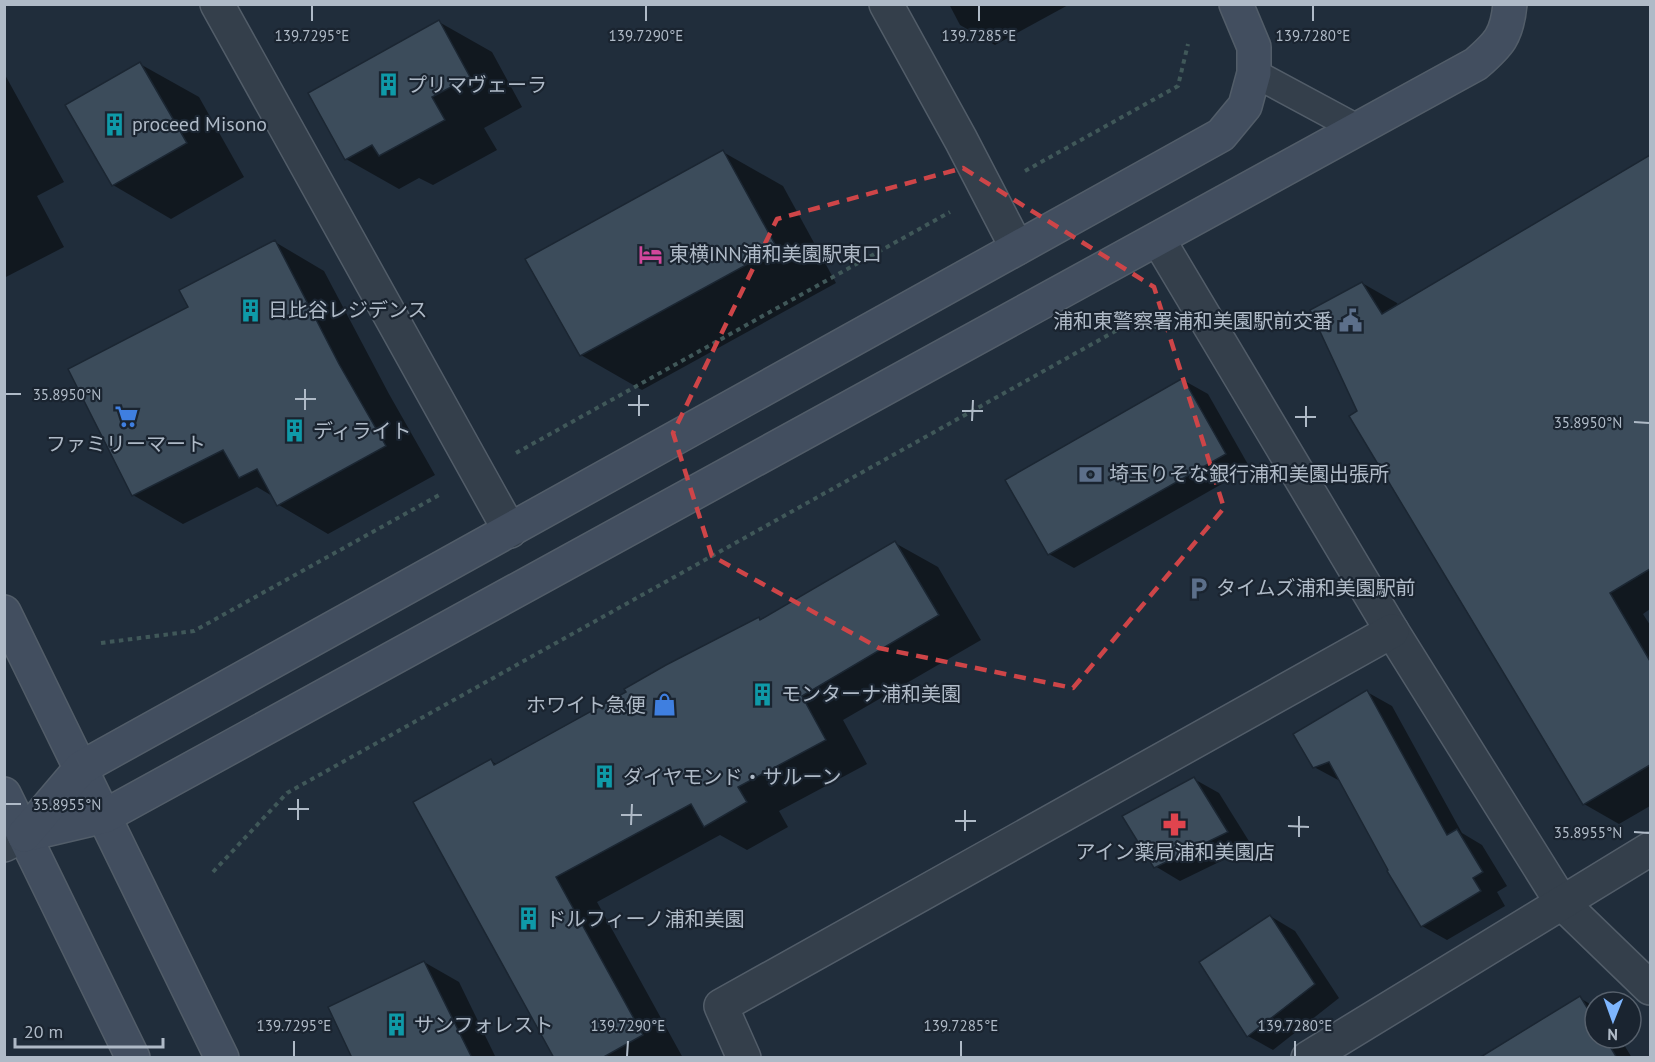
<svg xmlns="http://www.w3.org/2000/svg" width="1655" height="1062" font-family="'PT Sans','Noto Sans JP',sans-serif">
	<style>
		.shadow { fill: #0007 }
		.building { fill: #3c4c5b; stroke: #1b2632; stroke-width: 1.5 }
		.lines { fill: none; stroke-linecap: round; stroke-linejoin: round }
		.lane-casing { stroke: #525d69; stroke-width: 30 }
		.street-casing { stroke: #525d69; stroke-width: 36 }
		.secondary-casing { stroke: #525d69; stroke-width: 36 }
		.path { stroke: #405859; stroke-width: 4; stroke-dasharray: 4.5 4.5; stroke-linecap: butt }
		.lane { stroke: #343f4b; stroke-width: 27 }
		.street { stroke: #343f4b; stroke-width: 33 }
		.secondary { stroke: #424e5f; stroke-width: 33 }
		.marked { fill: none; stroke: #ce4548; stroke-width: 4.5; stroke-dasharray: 12 8; stroke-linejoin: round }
		.ticks { fill: none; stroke: #afbac7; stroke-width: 2 }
		.labels { text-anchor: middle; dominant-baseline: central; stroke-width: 4.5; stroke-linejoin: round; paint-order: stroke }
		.poi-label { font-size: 20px; fill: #afbac7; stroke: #1a2430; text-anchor: start }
		.ticks-label { font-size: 15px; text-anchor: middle; fill: #afbac7; stroke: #1a2430; stroke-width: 4.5; stroke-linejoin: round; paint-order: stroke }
	</style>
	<rect width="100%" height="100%" fill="#202d3b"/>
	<g class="shadow">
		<path d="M949,4H1070L995,45L960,25Z"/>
		<path d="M439,22L492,52L522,107L484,128L497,150L433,185L419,178L399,189L346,159Z"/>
		<path d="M140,64L199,97L244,177L171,219L113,185Z"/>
		<path d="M4,73L64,182L37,196L64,247L4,278Z"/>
		<path d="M723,152L783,186L836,283L642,390L581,355L527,259Z"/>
		<path d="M1650,156V609L1643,614L1650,625V806L1619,824L1584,804L1351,416L1359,412L1362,283L1397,303L1399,306Z"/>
		<path d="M275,242L324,271L389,394L435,475L328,534L279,505L274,497L257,487L183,524L133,495L190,308Z"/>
		<path d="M1183,380L1208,394L1250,468L1074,568L1049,554Z"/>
		<path d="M895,543L938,567L981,640L843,720L867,764L779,811L788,827L747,850L720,835L597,902L683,1058H556L491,761L498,765L759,619L762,621Z"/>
		<path d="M1367,692L1392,706L1462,833L1482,845L1507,886L1497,892L1505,906L1447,940L1422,926L1340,781L1314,767Z"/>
		<path d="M1194,779L1219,793L1252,846L1180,881L1155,866Z"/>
		<path d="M1270,916L1295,931L1339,998L1273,1050L1248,1036Z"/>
		<path d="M424,962L459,982L496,1058H354Z"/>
		<path d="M1580,998L1595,1007V1038H1620L1632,1058H1481Z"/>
	</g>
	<g class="building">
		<path d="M439,20L470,77L432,97L445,120L379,156L372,145L345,160L308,93Z"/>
		<path d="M140,62L187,143L112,186L65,105Z"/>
		<path d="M723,150L777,248L580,356L525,259Z"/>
		<path d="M1650,155V569L1610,593L1650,661V765L1583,805L1349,416L1357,411L1310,310L1362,282L1382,314Z"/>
		<path d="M275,240L339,364L386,446L277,506L257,469L239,478L223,450L132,496L68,369L188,307L179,290Z"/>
		<path d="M1183,378L1226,454L1048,555L1005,480Z"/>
		<path d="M895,541L939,615L802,696L826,740L738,787L747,802L704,827L691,804L556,877L643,1035L602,1058H554L413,802L491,759L494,765L626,692L624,689L666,665L759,617L760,620Z"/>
		<path d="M1367,690L1447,835L1457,829L1483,872L1473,878L1481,891L1421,927L1387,871L1388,870L1329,762L1313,768L1293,734Z"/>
		<path d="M1194,777L1228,832L1154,868L1122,816Z"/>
		<path d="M1270,915L1315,984L1247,1037L1199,962Z"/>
		<path d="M424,961L472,1058H352L328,1007Z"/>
		<path d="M1580,996L1595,1021V1038H1605L1617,1058H1479Z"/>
	</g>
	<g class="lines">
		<defs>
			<path id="lane" d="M1254,73L1358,129"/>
			<g id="street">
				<path d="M217,4L510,531"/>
				<path d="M886,4L961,140L1017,248"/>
				<path d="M1158,239L1392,631L1562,903L1650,988"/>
				<path d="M4,845L24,835"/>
				<path d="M744,1058L721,1006L1392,631"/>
				<path d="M1308,1058L1650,849"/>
			</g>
			<g id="secondary">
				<path d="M4,612L222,1058"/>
				<path d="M4,794L133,1058"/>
				<path d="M24,835L105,816L1476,64C1499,44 1507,36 1510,4"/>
				<path d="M24,835L81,768L1221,135L1245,106L1254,73V47L1236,4"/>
			</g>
		</defs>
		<use href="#lane" class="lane-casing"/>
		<use href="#street" class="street-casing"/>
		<use href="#secondary" class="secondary-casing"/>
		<g class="path">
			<path d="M1025,171L1178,86L1188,44"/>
			<path d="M516,453L950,212"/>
			<path d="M101,643L194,631L441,494"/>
			<path d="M213,872L287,793L1137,319L1161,329"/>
		</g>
		<use href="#lane" class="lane"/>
		<use href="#street" class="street"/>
		<use href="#secondary" class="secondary"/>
	</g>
	<path class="marked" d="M963,168L1154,287L1224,508L1073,688L879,648L712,556L673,433L777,219Z"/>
	<path class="ticks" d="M312,21V6M646,21V6M979,21V6M1313,21V6M6,394H21M295,399H316M628,405H649M305,410V389M962,411H983M639,416V395M1295,417H1316M972,421L973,400M1634,422L1649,423M1306,427V406M6,804H21M288,809H309M621,815H642M298,820V799M955,821H976M631,825L632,804M1288,826L1309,827M965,831V810M1634,832L1649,833M1299,837V816M294,1056V1041M627,1056L628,1041M961,1056V1041M1295,1056V1041"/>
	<defs>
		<symbol id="building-bare" viewBox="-9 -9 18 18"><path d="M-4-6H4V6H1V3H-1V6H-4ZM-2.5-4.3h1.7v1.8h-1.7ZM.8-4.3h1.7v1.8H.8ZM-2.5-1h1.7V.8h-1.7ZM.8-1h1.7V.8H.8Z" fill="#0f9aa8" stroke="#1a2430" stroke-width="2.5" paint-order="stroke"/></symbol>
		<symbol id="hotel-bare" viewBox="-9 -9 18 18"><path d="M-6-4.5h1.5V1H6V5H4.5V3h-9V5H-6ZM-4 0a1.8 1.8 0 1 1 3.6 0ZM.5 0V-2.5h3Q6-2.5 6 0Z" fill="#d1479c" stroke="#1a2430" stroke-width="2.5" paint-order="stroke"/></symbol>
		<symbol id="civic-bare" viewBox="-9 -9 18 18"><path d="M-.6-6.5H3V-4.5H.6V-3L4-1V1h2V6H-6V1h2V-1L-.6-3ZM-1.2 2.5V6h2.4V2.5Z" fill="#5c6f8a" stroke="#1a2430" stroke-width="2.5" paint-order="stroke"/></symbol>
		<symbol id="supermarket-bare" viewBox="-9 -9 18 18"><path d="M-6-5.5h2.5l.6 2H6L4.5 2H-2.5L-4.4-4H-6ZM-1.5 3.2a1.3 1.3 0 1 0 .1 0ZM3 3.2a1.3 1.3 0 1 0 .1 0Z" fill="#3f7fe0" stroke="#1a2430" stroke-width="2.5" paint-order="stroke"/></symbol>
		<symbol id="bank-bare" viewBox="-9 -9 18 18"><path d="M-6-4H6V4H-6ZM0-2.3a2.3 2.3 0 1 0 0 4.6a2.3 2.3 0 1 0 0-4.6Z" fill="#5c6f8a" stroke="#1a2430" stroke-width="2.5" paint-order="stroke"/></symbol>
		<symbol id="parking-bare" viewBox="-9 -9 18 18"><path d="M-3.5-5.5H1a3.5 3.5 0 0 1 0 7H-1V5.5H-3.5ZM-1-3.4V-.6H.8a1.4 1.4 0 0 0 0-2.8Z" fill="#5c6f8a" stroke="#1a2430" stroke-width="2.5" paint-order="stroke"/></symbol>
		<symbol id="shop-bare" viewBox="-9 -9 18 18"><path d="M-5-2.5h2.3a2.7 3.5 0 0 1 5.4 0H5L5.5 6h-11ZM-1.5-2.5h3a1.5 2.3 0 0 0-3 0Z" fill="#3f7fe0" stroke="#1a2430" stroke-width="2.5" paint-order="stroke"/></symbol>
		<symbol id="pharmacy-bare" viewBox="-9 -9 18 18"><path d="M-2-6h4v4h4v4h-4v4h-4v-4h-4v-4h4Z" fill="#e0444e" stroke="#1a2430" stroke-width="2.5" paint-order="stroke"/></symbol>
	</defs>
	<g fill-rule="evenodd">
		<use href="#building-bare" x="372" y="68" width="33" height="33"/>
		<use href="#building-bare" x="98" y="108" width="33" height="33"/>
		<use href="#hotel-bare" x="634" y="238" width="33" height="33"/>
		<use href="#building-bare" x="234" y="294" width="33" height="33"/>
		<use href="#civic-bare" x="1334" y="304" width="33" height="33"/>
		<use href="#supermarket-bare" x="110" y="400" width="33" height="33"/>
		<use href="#building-bare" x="278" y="414" width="33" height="33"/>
		<use href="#bank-bare" x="1074" y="458" width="33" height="33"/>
		<use href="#parking-bare" x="1182" y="572" width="33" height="33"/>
		<use href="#building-bare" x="746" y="678" width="33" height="33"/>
		<use href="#shop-bare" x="648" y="688" width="33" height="33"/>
		<use href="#building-bare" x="588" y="760" width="33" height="33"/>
		<use href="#pharmacy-bare" x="1158" y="808" width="33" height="33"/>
		<use href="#building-bare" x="512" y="902" width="33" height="33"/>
		<use href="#building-bare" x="380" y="1008" width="33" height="33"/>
	</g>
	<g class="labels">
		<g class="poi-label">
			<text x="407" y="85">プリマヴェーラ</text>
			<text x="132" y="124">proceed Misono</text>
			<text x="669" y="254">東横INN浦和美園駅東口</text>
			<text x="268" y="310">日比谷レジデンス</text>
			<text x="1333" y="321" text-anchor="end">浦和東警察署浦和美園駅前交番</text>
			<text x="313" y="431">ディライト</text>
			<text x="126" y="444" text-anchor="middle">ファミリーマート</text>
			<text x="1109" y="474">埼玉りそな銀行浦和美園出張所</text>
			<text x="1216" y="588">タイムズ浦和美園駅前</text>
			<text x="781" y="694">モンターナ浦和美園</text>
			<text x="646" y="705" text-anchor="end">ホワイト急便</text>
			<text x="623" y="777">ダイヤモンド・サルーン</text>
			<text x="1175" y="852" text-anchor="middle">アイン薬局浦和美園店</text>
			<text x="546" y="919">ドルフィーノ浦和美園</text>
			<text x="414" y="1025">サンフォレスト</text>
		</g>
	</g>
	<g class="ticks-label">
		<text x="312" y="41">139.7295°E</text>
		<text x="646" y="41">139.7290°E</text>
		<text x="979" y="41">139.7285°E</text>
		<text x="1313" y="41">139.7280°E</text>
		<text x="67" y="400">35.8950°N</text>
		<text x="1588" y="428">35.8950°N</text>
		<text x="67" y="810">35.8955°N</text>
		<text x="1588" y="838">35.8955°N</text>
		<text x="294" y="1031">139.7295°E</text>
		<text x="628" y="1031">139.7290°E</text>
		<text x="961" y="1031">139.7285°E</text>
		<text x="1295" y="1031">139.7280°E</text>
	</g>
	<rect width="1655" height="1062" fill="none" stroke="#afbac7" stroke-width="12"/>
	<g transform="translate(1613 1020) rotate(181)"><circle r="28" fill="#1a2430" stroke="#56606c" stroke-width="1.5"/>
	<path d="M0-4.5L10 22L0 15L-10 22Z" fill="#7eb6fe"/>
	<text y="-9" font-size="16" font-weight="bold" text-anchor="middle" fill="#afbac7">N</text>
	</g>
	<path d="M15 1038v9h148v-9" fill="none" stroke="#afbac7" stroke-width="3"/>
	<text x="24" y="1038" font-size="18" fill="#afbac7" stroke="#1a2430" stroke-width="4.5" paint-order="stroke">20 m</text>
</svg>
